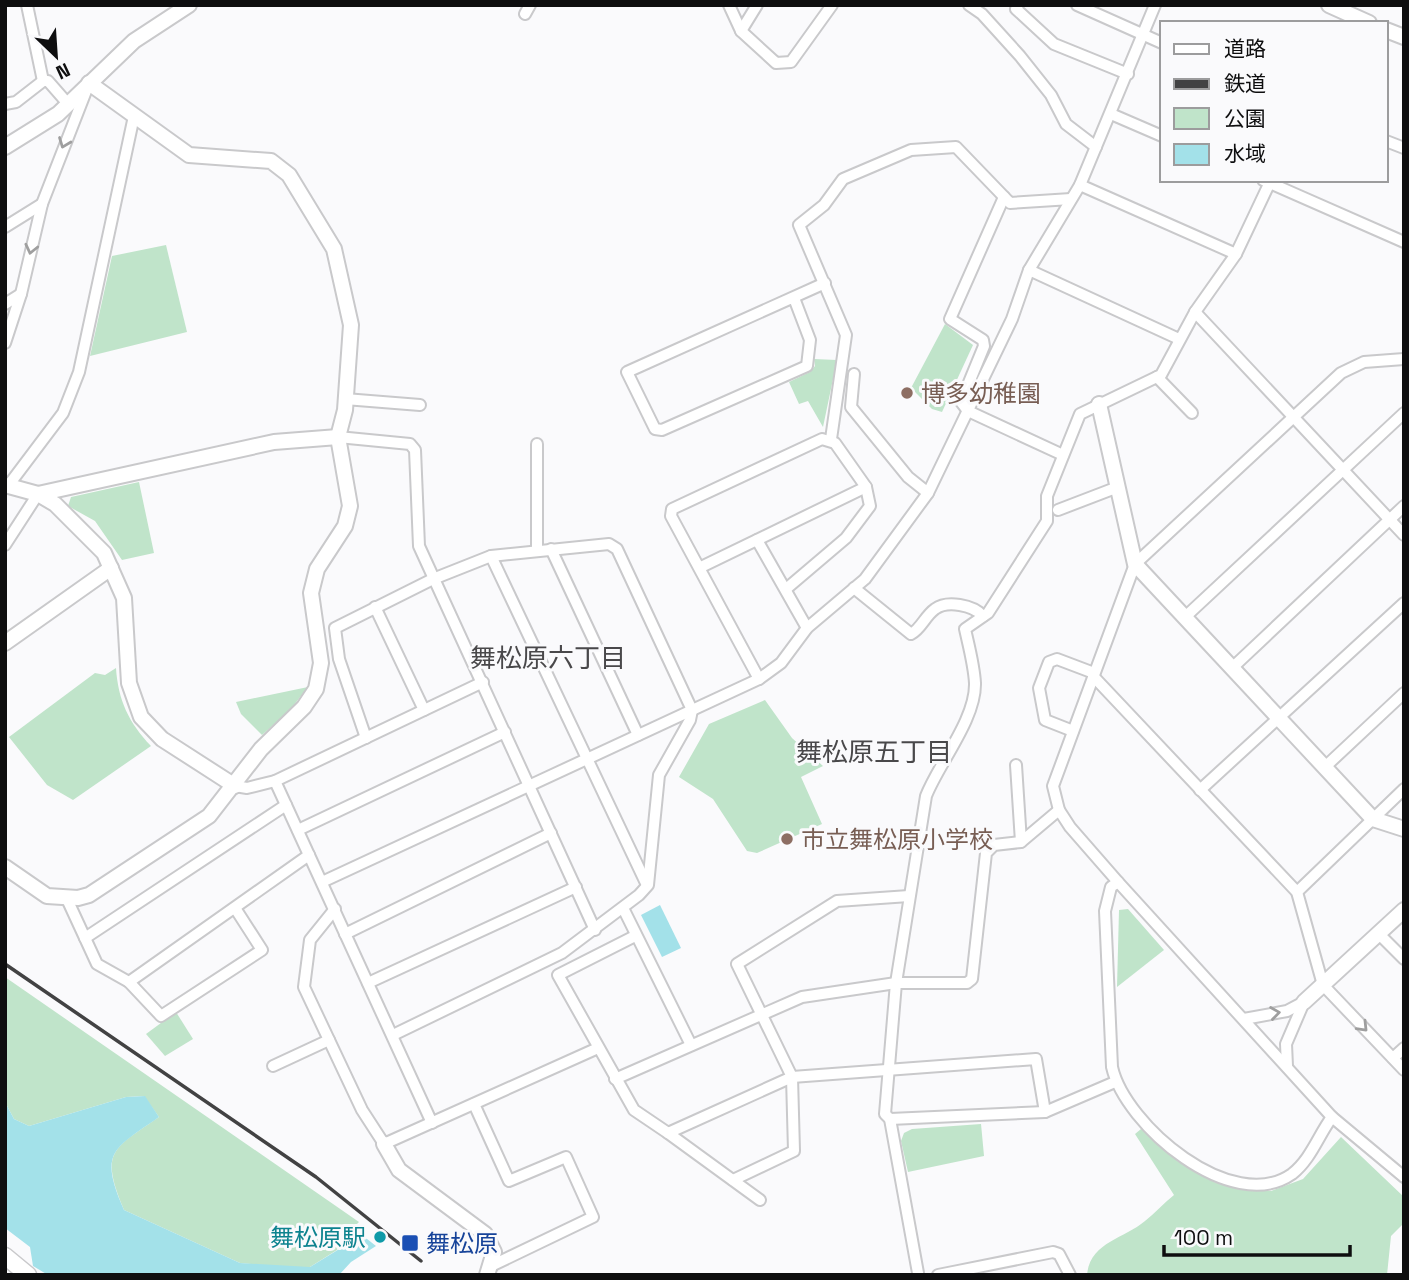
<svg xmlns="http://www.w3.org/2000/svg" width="1409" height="1280" font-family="'Space Grotesk','Noto Sans JP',sans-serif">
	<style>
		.green { fill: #c0e4ca }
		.water { fill: #a3e1e9 }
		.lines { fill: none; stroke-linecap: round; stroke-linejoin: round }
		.street-casing { stroke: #c9c9cb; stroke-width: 14 }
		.secondary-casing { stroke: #c9c9cb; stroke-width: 18 }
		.primary-casing { stroke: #c9c9cb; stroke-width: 19 }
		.street { stroke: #fff; stroke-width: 10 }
		.secondary { stroke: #fff; stroke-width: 14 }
		.primary { stroke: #fff; stroke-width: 16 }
		.rail { stroke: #424243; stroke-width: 3.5 }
		.oneway { stroke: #9f9f9f }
		.education-dot { fill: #8d6e63; stroke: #fafafc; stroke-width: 2.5 }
		.culture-dot { fill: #0f9aa8; stroke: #fafafc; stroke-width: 2.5 }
		.transit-dot { fill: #1a4fb4; stroke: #fafafc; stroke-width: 2.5 }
		.labels { text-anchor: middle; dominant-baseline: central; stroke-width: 6; stroke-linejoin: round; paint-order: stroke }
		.education-label { font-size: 24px; fill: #785e54; stroke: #fafafc; text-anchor: start }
		.culture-label { font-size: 24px; fill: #0d838f; stroke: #fafafc; text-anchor: end }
		.transit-label { font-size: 24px; fill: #164399; stroke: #fafafc; text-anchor: start }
		.neighbourhood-label { font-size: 26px; fill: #49484a; stroke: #fafafc }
	</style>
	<rect width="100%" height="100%" fill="#fafafc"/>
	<g class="green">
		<path d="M166,245L187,332L90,356L112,256Z"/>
		<path d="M945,324L973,345L942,412L932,409L911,388Z"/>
		<path d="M814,359L837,360L823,427L808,401L799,404L789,382L810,372L815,366Z"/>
		<path d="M139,482L154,553L122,560L95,521L68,506L71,497Z"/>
		<path d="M116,668C118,700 129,723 151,746L73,800L47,785L9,737L95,673L105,675Z"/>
		<path d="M308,687L290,710L262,735L241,714L236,702Z"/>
		<path d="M765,700L792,738L823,766L801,777L822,824L757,853L747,851L713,799L679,777L709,724Z"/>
		<path d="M1128,909L1164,950L1117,987L1119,910Z"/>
		<path d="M5,977L359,1222L341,1240L337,1250L310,1267L295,1268L240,1263L124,1210C99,1151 113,1149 159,1117L144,1096L126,1097L29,1126L14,1119L5,1102Z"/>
		<path d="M176,1012L193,1039L165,1056L146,1034Z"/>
		<path d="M981,1124L984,1156L908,1172L901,1141L904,1133L912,1129Z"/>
		<path d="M1141,1129L1214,1182L1271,1191L1303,1179L1341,1137L1404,1197V1223L1391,1236L1387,1275H1087C1090,1242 1124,1239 1145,1221C1155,1213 1164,1203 1174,1195L1135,1134Z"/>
	</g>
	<g class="water">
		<path d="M660,905L681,948L662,957L641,915Z"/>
		<path d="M145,1096L159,1117C114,1149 98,1151 124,1210L240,1263L310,1267L362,1235L376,1246L351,1262L339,1275H48L33,1266L30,1247L5,1228V1102L14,1119L29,1126L126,1097Z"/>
	</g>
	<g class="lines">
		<defs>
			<g id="street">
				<path d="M27,5L43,81"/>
				<path d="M729,5L741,31L776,63L791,62L832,5"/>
				<path d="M969,5L982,14L1020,56L1051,95L1066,124L1096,147"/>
				<path d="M1018,5L1016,9L1054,44L1128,74"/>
				<path d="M1077,5L1162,43"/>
				<path d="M525,14L530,5"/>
				<path d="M741,31L757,5"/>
				<path d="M43,81H48L69,105"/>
				<path d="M5,104L16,102L43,81"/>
				<path d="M1111,114L1162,136"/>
				<path d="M1386,141L1404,148"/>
				<path d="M1263,180L1404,242"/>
				<path d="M1080,185L1236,254"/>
				<path d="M1004,197L950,319L983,340L984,346L961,402L968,411L1063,455"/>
				<path d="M5,227L42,204"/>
				<path d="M1029,270L1179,339"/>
				<path d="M794,298L810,340L807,366L662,430L655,429L627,372L825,283"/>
				<path d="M5,304L21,294"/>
				<path d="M1195,312L1404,535"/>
				<path d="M5,343L21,294L42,204L88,86"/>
				<path d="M1404,359L1364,362L1341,373L1135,564L1053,786L1059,810L1070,827L1118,882L1332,1117L1404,1177"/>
				<path d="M854,374L851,407L908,477L928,493"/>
				<path d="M1157,377L1192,413"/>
				<path d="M345,399L420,405"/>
				<path d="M338,437L410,444L415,450L419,546L595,930"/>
				<path d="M831,439L846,335L799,225L824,205L843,179L911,150L956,147L1010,203L1071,199"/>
				<path d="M8,486L63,413L79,372L134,116"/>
				<path d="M1058,510L1118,487"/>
				<path d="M757,540L807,628"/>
				<path d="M5,545L38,494"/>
				<path d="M551,549L638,735"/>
				<path d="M537,551V444"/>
				<path d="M491,556L646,883"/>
				<path d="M699,568L866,487L835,443L822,439L672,509L671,516L759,679"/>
				<path d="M854,588L911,634C921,629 925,616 935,609C947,600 973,605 983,616"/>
				<path d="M786,589L846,538L870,506L866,487"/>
				<path d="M375,607L424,710"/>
				<path d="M1184,618L1404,413"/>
				<path d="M1232,668L1404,506"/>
				<path d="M1093,676L1297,892L1323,985L1404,1070"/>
				<path d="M1073,731L1045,720L1039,688L1049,662L1057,659L1094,673"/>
				<path d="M366,738L339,659L335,628L433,579L491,556L609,544L617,549L692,710L690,720L659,775L648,885L639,895L562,953L393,1035"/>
				<path d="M1016,765L1021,842"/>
				<path d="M1326,766L1404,693"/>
				<path d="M275,781L432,1123"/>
				<path d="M235,786L247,788L275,781L483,682"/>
				<path d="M1200,790L1404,603"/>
				<path d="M298,830L505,732"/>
				<path d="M322,882L759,679L781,663L807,628L865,579L928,493L1012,319L1029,270L1080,185L1155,5"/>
				<path d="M1118,882L1111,887L1105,911L1112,1067C1125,1125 1232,1216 1292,1174C1311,1159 1318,1136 1332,1117"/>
				<path d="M1297,892L1404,789"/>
				<path d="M67,899L97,964L129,982L309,855"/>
				<path d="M623,908L691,1045"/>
				<path d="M335,909L310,940L304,987L362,1110L384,1144L598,1048"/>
				<path d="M1378,933L1404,959"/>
				<path d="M345,934L551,833"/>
				<path d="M635,936L558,975L634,1110L668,1133L792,1077L1036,1059L1045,1112"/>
				<path d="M85,938L286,805"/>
				<path d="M129,982L161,1016L262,950L235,908"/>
				<path d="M368,983L576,887"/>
				<path d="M1244,1019L1287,1011L1304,1002"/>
				<path d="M1393,1058L1404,1048"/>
				<path d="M273,1066L329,1040"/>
				<path d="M1287,1066L1286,1044L1304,1002"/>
				<path d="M615,1079L802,997L896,983H967L972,979L986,853L994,845L1021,842L1059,810"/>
				<path d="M474,1104L509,1181L566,1157L593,1217L491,1266"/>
				<path d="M890,1119L1045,1112L1115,1082"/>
				<path d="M668,1133L760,1200"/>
				<path d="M733,1180L794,1151L792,1077L737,964L837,901L909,896"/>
				<path d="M918,1273L890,1119L885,1114L896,983L926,796C939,763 976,719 975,683C974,665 969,647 965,629L988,613L1047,521V496L1080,414L1161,375L1195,312L1236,254L1271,180"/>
				<path d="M938,1275L1053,1252L1059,1254L1070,1275"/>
			</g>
			<g id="secondary">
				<path d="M1329,5L1369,23"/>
				<path d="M1386,30L1404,37"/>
				<path d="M5,147L58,114L134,41L189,5"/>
				<path d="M1099,404L1135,564L1373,819L1404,829"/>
				<path d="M5,485L38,494L55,504L104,553L124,598L129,683L141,717L162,739L235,786"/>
				<path d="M38,494L274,442L338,437"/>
				<path d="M5,643L111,568"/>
				<path d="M5,867L47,896L78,898L89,895L209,816L261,749L304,707L316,689L321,663L311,593L317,569L345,526L350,506L338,437L345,410L351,325L334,249L289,175L271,161L189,155L89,83"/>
				<path d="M1304,1002L1404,910"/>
				<path d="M384,1144L399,1170L485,1234L494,1252L487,1275"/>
			</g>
			<path id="primary" d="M5,1256L28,1275"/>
		</defs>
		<use href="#street" class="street-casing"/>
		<use href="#secondary" class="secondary-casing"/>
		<use href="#primary" class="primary-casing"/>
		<use href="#street" class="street"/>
		<use href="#secondary" class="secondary"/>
		<use href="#primary" class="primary"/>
		<path class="rail" d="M5,964L316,1177L421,1261"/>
	</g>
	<defs><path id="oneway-chevron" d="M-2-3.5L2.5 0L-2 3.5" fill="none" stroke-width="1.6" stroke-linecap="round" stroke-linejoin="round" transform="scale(1.75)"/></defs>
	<g class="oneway">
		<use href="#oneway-chevron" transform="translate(64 143) rotate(111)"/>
		<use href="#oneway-chevron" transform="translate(31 249) rotate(103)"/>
		<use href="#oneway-chevron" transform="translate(1275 1013) rotate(-8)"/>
		<use href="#oneway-chevron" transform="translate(1363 1027) rotate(46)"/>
	</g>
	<g class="education-dot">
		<circle cx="907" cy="393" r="7"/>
		<circle cx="787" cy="839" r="7"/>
	</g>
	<circle class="culture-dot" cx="380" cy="1237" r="7"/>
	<rect class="transit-dot" x="401" y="1234" width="18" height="18" rx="3.5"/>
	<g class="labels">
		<g class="education-label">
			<text x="921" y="393">博多幼稚園</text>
			<text x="801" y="839">市立舞松原小学校</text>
		</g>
		<g class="culture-label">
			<text x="366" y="1237">舞松原駅</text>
		</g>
		<g class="transit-label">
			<text x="426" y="1243">舞松原</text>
		</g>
		<g class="neighbourhood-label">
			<text x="548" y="658">舞松原六丁目</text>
			<text x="874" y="752">舞松原五丁目</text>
		</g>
	</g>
	<rect width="1409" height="1280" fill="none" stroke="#0e0e0f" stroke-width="14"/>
	<rect x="1160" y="21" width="228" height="161" fill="#fafafc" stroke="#9c9c9d" stroke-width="2"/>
	<rect x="1174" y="44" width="35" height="10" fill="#ffffff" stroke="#9c9c9d" stroke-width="2"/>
	<text x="1224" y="56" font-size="21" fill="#0e0e0f">道路</text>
	<rect x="1174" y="79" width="35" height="10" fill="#424243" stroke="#9c9c9d" stroke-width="2"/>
	<text x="1224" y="91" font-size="21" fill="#0e0e0f">鉄道</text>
	<rect x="1174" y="108" width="35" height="21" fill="#c0e4ca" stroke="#9c9c9d" stroke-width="2"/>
	<text x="1224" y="126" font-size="21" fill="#0e0e0f">公園</text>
	<rect x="1174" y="144" width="35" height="21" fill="#a3e1e9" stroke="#9c9c9d" stroke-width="2"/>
	<text x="1224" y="161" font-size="21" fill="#0e0e0f">水域</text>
	<g transform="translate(56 56) rotate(155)" stroke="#fafafc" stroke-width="5" paint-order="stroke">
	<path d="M0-5L12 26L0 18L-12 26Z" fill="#0e0e0f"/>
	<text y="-10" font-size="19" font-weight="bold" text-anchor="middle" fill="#0e0e0f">N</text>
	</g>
	<path d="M1164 1245v10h186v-10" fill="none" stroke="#0e0e0f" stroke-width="3.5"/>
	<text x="1174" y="1245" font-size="21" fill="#0e0e0f" stroke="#fafafc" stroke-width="5" paint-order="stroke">100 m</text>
</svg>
